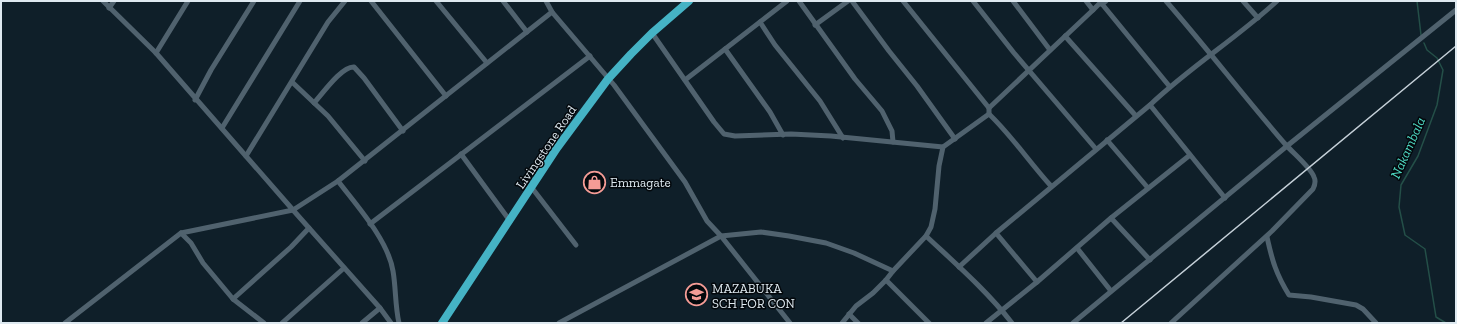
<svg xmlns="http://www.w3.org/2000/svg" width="1457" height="324" font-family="'Zilla Slab',serif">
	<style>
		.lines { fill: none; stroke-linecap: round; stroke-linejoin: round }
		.stream { stroke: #244f48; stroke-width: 1.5 }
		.minor { stroke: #50626e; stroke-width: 5 }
		.highway { stroke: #45b3c5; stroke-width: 8 }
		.rail { stroke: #c5d0d8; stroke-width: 1.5 }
		.labels { text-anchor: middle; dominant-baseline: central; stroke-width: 3; stroke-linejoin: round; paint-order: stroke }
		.street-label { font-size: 13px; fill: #dee9f0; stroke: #03080c }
		.poi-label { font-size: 13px; fill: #dee9f0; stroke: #03080c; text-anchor: start }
		.water-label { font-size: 14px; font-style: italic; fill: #4fdac4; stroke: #03080c }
	</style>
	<rect width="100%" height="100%" fill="#0f1f29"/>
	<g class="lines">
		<g class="stream">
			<path d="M1417,1L1421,35"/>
			<path d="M1424,43L1427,50L1437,58L1443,70L1437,105L1418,156L1401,185L1399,207L1405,235L1425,249L1436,317L1446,323"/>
		</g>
		<g class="minor">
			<path d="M371,1L446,96"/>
			<path d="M436,1L487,63"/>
			<path d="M503,1L527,32"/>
			<path d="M546,1L552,12"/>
			<path d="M799,1L855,79L882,111L892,131L893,142"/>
			<path d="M852,1L889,51L917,86L955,139"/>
			<path d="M903,1L989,108"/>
			<path d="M973,1L1014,53L1096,149"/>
			<path d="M1013,1L1050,50"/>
			<path d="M1086,1L1093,10"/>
			<path d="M1166,1C1207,48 1245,98 1286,145C1293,153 1311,168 1314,177C1316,181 1315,185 1313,189L1272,231L1171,323"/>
			<path d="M1243,1L1258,18"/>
			<path d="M1102,4L1170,87"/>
			<path d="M109,8L114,1"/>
			<path d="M760,22L775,45L820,101L843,138"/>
			<path d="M815,25L848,1"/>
			<path d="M652,33L714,122L724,134L735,136L791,134L831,136L943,147"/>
			<path d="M1065,36L1136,116"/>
			<path d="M725,49L770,112L783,135"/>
			<path d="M156,53L188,1"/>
			<path d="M685,80L787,1"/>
			<path d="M292,82L328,116L365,161"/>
			<path d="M195,100L211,70L254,1"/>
			<path d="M314,103C323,93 342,66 354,67L364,78L403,131"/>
			<path d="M1150,105L1225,198"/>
			<path d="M989,114V108L1093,10L1099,4H1102L1106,1"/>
			<path d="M222,128L300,1"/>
			<path d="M1107,140L1148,188"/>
			<path d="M461,154L510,221"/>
			<path d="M246,156L328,22L345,1"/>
			<path d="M338,181C357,206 388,240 393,271C396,288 395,306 399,323"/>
			<path d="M532,188L576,245"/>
			<path d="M1111,218L1150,260"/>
			<path d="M370,224L590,56"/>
			<path d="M181,233L191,243L203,263L233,299L264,323"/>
			<path d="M996,233L1037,282"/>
			<path d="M926,236C956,264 987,291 1012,323"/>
			<path d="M1267,237C1272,260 1276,274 1289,295L1311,297L1356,305L1363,309L1376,323"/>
			<path d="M1077,248L1111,291"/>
			<path d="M959,267L996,233L1150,105C1190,67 1237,38 1277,1"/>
			<path d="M886,280L929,323"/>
			<path d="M233,299L291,247L309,228"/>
			<path d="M849,314L858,323"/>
			<path d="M65,323L181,233L293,210L156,53L103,1"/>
			<path d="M282,323L344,268"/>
			<path d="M362,323L380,308"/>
			<path d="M391,323L380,308L293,210L338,181L552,12L614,85L685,182L707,221L721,236L790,323"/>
			<path d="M559,323L721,236L761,232L789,236L826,243L854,253L893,271"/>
			<path d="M842,323L856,306L873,293L886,280L893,271L926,236L931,227L935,209L939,166L943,147L989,114C1012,136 1030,163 1051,186"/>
			<path d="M986,323L1037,282L1111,218L1190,155"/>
			<path d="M1073,323L1287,146L1456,10"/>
		</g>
		<path class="highway" d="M442,323L557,148L608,79L631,54L652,33L689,1"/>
		<path class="rail" d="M1121,323L1456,46"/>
	</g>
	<defs>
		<symbol id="shop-ring" viewBox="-11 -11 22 22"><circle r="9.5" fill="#03080c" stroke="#f59c96" stroke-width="1.5"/><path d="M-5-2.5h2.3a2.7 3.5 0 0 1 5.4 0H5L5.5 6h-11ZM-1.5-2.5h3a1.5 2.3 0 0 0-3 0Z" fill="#f59c96"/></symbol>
		<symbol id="school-ring" viewBox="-11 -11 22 22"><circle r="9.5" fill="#03080c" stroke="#f59c96" stroke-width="1.5"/><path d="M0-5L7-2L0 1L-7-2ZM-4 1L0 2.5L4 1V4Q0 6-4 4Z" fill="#f59c96"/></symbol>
	</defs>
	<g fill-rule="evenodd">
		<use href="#shop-ring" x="582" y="170" width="25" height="25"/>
		<use href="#school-ring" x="684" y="282" width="25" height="25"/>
	</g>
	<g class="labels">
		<g class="street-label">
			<text transform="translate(546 147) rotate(-56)">Livingstone Road</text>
		</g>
		<g class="poi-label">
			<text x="610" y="182">Emmagate</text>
			<text x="712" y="288">MAZABUKA<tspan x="712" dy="15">SCH FOR CON</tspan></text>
		</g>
		<g class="water-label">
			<text transform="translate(1408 148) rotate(-66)">Nakambala</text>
		</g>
	</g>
	<rect width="1457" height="324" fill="none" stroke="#dee9f0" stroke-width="4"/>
</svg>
